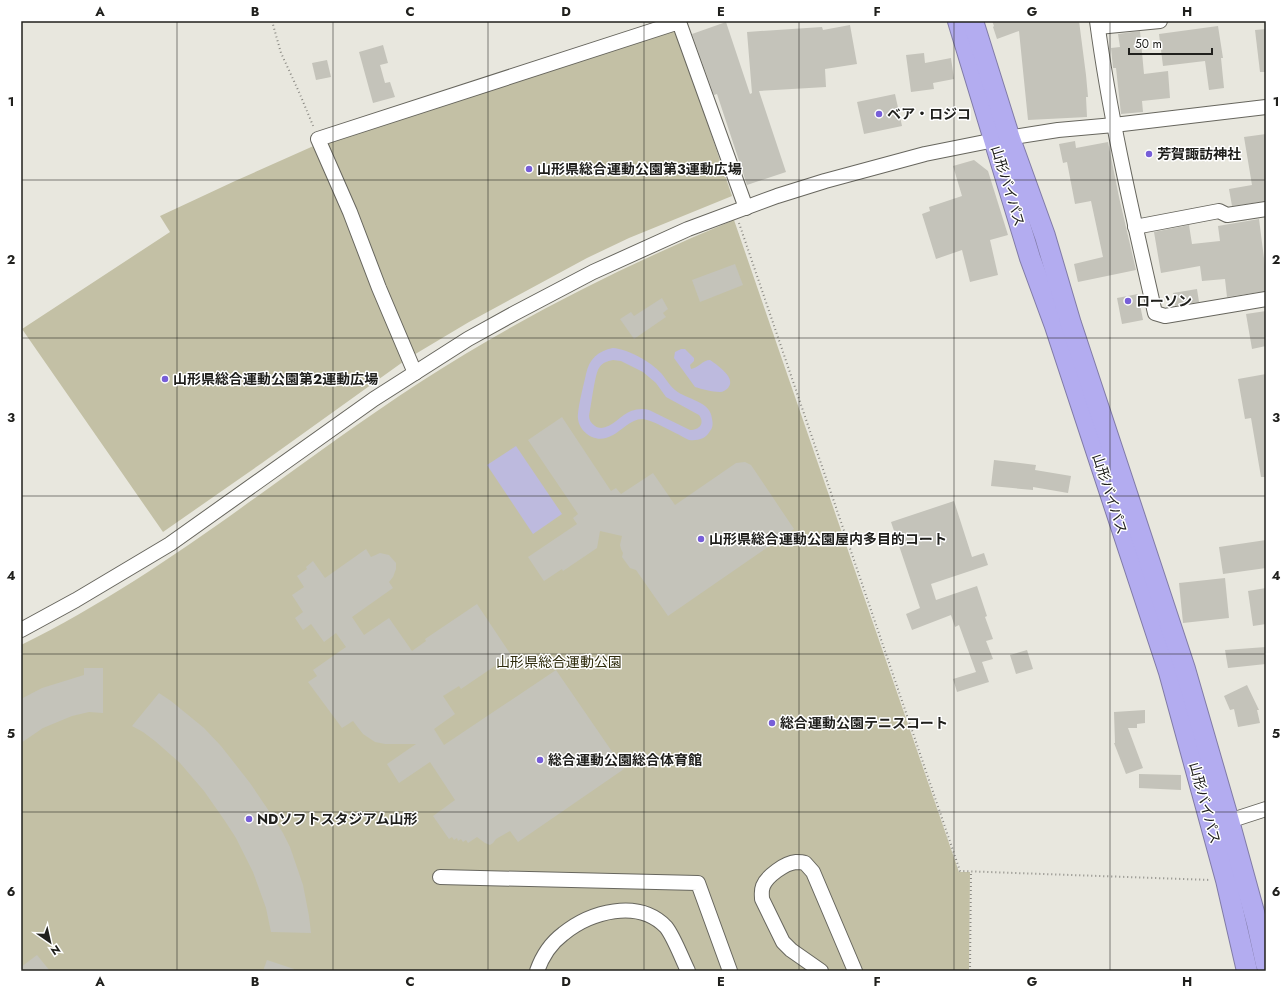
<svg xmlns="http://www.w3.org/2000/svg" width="1287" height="992" font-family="Jost,'Noto Sans JP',sans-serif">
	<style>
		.green { fill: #c3c0a5 }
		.water { fill: #bdbade; fill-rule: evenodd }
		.building { fill: #c4c3ba }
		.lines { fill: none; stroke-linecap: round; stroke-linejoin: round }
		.minor-casing { stroke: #67665e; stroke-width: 16 }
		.highway-casing { stroke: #807ba6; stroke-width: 22 }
		.path { stroke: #8b8a84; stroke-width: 2; stroke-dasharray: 1 3; stroke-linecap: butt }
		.minor { stroke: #fff; stroke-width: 14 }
		.highway { stroke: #b3acf0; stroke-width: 20 }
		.grid { fill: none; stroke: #20201d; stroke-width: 1; stroke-opacity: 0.55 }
		.poi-dot { fill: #775ed8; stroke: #fff; stroke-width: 1.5 }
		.labels { text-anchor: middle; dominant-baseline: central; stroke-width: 3; stroke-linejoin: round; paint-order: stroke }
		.poi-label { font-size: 14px; font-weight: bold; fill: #20201d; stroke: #fff; text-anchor: start }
		.street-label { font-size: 14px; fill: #20201d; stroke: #fff }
		.park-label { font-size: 14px; fill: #2e2b0b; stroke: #fff }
		.neatline { fill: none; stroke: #20201d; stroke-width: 1.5 }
		.grid-label { font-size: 13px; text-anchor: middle; font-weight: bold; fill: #20201d }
	</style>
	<rect width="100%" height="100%" fill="#e8e7de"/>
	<g class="green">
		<path d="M676,30L732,196L629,238L587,258L469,322L407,359L262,463L163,532L22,329L170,232L160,216L235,181L318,144Z"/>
		<path d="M734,220L959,872H970L969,971H21V645C166,574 288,468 422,381C521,317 625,265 734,220Z"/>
	</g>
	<g class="water">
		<path d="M613,348C628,349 651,362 661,373C666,379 670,386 675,390C687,400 711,401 712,419C713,423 713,428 710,431C706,439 697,441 689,440C679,435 651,419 642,419C631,419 621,431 613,435C606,439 599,440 592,437C585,434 579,427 578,419C577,409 584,384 586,374C589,359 598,351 613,348ZM613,360L621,361L643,372L656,383L666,397L699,415C705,423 700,430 690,430L649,410C643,408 637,409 631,411C620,415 607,434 595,426C591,423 589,420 589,416C591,407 595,373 599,368C602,363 607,361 613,360Z"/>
		<path d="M681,349H685L694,358V361L690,365L691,369C698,368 703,360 710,360C717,365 737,378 728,388C726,390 723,392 720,392C712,392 702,389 695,387L674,358L675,352Z"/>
		<path d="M516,446L562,514L533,534L487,465Z"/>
	</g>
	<g class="building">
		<path d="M992,21H1079L1086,75L1088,97H1086L1087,117L1028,120L1019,31L997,39L993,27L994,26Z"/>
		<path d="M726,22L750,94L752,93L747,32L822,27L823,30L850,25L857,64L825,69L826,87L759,91L786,172L747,185L717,94L714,95L692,34Z"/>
		<path d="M1218,26L1223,58H1221L1224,88L1209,90L1205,61L1163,66L1159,34Z"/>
		<path d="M1266,29V72H1260L1255,30Z"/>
		<path d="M1140,31L1144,74L1168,71L1170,98L1142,101L1143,112L1121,114L1116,68H1113L1111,48L1120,47L1118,34Z"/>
		<path d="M383,45L388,63L380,65L385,83L390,82L395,97L373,103L359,52Z"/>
		<path d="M924,53L925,63L951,58L954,79L933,83L934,89L911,92L906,55Z"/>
		<path d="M327,60L331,77L316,80L312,63Z"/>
		<path d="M895,94L902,126L864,134L857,102Z"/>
		<path d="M1266,134V201L1232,206L1229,189L1252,185L1244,137Z"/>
		<path d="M1075,141L1076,148L1108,142L1119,197L1136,270L1078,282L1074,264L1103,257L1091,201L1075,204L1067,162L1063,163L1059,144Z"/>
		<path d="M974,160L988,171L1008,235L990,240L998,275L970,282L962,250L936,259L922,214L930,211L929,207L962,196L953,166Z"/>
		<path d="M1259,219L1266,274V291L1227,297L1225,279L1202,281L1200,266L1161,273L1154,232L1189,225L1192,244L1220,241L1218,226Z"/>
		<path d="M735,264L743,285L700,302L692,280Z"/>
		<path d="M1197,289L1199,302L1175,306L1173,293Z"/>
		<path d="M1138,294L1143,320L1122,324L1117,298Z"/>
		<path d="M662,298L668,309L663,313L666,317L634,339L620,319L631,312L634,316Z"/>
		<path d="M1266,311V346L1252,349L1246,314Z"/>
		<path d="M1266,374V477H1261L1251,418L1245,419L1238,379Z"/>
		<path d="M562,417L611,491L616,488L621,494L653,473L675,505L736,463L745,462L751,465L794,529L668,616L636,570L630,568L622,557L623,553L621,549L620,545L622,536L600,531L597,548L563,571L562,569L544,581L528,557L577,524L573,518L578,514L528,440Z"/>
		<path d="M994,460L1036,465L1035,470L1071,476L1068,493L1033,487V490L991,486Z"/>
		<path d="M954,501L972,557L984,553L988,565L931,584L936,600L977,586L987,616L985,617L993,639L986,641L993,659L982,662L989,682L957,692L953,679L976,672L959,625L955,627L951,615L912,630L906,614L920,608L891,522Z"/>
		<path d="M1266,540V568L1223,574L1219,547Z"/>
		<path d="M366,549L371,557L380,553L389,555L396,563V569L393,577L389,582L393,588L352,617L364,635L389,618L412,651L426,641L425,639L477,604L511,655L461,689L459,686L443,696L455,714L434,729L444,745L556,670L624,769L518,842L510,831L496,839L493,843L490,845L485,843L477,837L468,843L466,840L463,842L461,839L458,841L457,838L454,840L452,837L449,839L433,816L455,800L430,762L399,783L387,764L416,744H385L375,742L363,734L353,721L342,728L308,682L317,676L313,670L346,647L336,633L324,642L311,624L303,630L295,618L303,612L292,595L304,587L297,576L307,569L306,567L313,561L325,578Z"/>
		<path d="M1225,578L1229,618L1183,623L1179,583Z"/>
		<path d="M1266,588V624L1253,626L1248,591Z"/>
		<path d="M1266,647V664L1228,668L1225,650Z"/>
		<path d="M1027,650L1033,669L1016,674L1010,655Z"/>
		<path d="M84,668H103V713L89,712L72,716L43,728L21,743V699L42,688L84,675Z"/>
		<path d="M1247,685L1259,710H1257L1260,723L1238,727L1234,709L1230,710L1224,696Z"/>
		<path d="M159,693L171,701L204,728L221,746L250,783L273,817L283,833L290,847L303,885L309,916L311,933L271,932L266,908L253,872L236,838L225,821L204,791L180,763L155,741L143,732L132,726Z"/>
		<path d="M1145,710V723L1137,724V728H1128L1143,768L1126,774L1114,743H1115L1114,712Z"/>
		<path d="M1139,774L1181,775V790L1139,788Z"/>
		<path d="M37,955L50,971H21V967Z"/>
		<path d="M267,960L294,969V971H263Z"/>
	</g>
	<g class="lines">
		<defs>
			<g id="minor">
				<path d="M1097,21C1110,119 1133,216 1155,313L1165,316L1266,299"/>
				<path d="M1098,27L1160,21"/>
				<path d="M1135,227L1219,211L1227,215L1266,209"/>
				<path d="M415,373L379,288L350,212L318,139L679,22L746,208"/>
				<path d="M21,630L76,600L170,544L374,399L468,339L515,313L593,272L688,229L777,196L825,181L925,154L995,140L1058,130L1114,125L1266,107"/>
				<path d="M1229,821L1266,809"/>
				<path d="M440,877L698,883L730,971"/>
				<path d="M537,971C542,957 551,943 563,934C590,912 638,898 666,927C674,937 682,959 688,971"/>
				<path d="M821,971L791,950L783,942L762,899C762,895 761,891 763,886C767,876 785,863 796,862C799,862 802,862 805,863L813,872L855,971"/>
			</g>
			<g id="highway">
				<path d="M958,21L1030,258L1055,326L1169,672L1226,880L1247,971"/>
				<path d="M973,21L1010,139L1045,236L1071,324L1185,669L1229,821L1257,923L1266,964"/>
			</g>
		</defs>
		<use href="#minor" class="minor-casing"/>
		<use href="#highway" class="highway-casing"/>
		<g class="path">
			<path d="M272,21L281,53L299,92L314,128"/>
			<path d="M739,223L960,871L1211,880"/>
			<path d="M970,971L971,871"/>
		</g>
		<use href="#minor" class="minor"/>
		<use href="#highway" class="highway"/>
	</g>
	<path class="grid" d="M177,21V971M333,21V971M488,21V971M644,21V971M799,21V971M954,21V971M1110,21V971M21,180H1266M21,338H1266M21,496H1266M21,654H1266M21,812H1266"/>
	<g class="poi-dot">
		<circle cx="879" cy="114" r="4"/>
		<circle cx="1149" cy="154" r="4"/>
		<circle cx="529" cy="169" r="4"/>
		<circle cx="1128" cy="301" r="4"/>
		<circle cx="165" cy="379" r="4"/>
		<circle cx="701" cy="539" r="4"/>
		<circle cx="772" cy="723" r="4"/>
		<circle cx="540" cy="760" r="4"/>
		<circle cx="249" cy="819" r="4"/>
	</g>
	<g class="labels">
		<g class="poi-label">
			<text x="887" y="114">ベア・ロジコ</text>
			<text x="1157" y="154">芳賀諏訪神社</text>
			<text x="537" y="169">山形県総合運動公園第3運動広場</text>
			<text x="1136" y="301">ローソン</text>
			<text x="173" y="379">山形県総合運動公園第2運動広場</text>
			<text x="709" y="539">山形県総合運動公園屋内多目的コート</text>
			<text x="780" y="723">総合運動公園テニスコート</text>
			<text x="548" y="760">総合運動公園総合体育館</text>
			<text x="257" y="819">NDソフトスタジアム山形</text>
		</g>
		<g class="street-label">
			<text transform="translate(1008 186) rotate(73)">山形バイパス</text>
			<text transform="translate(1110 494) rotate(72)">山形バイパス</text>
			<text transform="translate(1205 803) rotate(75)">山形バイパス</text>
		</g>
		<g class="park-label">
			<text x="559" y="662">山形県総合運動公園</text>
		</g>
	</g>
	<rect width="1287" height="992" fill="none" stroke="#ffffff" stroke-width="44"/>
	<g transform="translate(50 942) rotate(146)" stroke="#ffffff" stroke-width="3" paint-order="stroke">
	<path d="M0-3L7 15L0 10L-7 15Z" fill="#20201d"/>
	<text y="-6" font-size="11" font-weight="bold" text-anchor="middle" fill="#20201d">N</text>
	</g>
	<path d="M1129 48v6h83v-6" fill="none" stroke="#20201d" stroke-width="2"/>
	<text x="1135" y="48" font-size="12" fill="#20201d" stroke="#ffffff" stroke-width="3" paint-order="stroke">50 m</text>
	<rect x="22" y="22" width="1243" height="948" class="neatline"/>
	<g class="grid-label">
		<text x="100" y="16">A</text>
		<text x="255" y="16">B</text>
		<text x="410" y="16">C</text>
		<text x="566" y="16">D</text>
		<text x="721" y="16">E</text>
		<text x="877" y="16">F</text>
		<text x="1032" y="16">G</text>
		<text x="1187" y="16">H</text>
		<text x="11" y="106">1</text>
		<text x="1276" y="106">1</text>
		<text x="11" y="264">2</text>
		<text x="1276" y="264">2</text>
		<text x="11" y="422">3</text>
		<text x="1276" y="422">3</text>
		<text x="11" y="580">4</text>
		<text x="1276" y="580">4</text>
		<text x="11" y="738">5</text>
		<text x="1276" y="738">5</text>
		<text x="11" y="896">6</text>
		<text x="1276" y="896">6</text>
		<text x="100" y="986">A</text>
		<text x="255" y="986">B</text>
		<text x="410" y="986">C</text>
		<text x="566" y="986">D</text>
		<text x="721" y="986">E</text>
		<text x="877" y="986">F</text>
		<text x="1032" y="986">G</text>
		<text x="1187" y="986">H</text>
	</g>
</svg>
